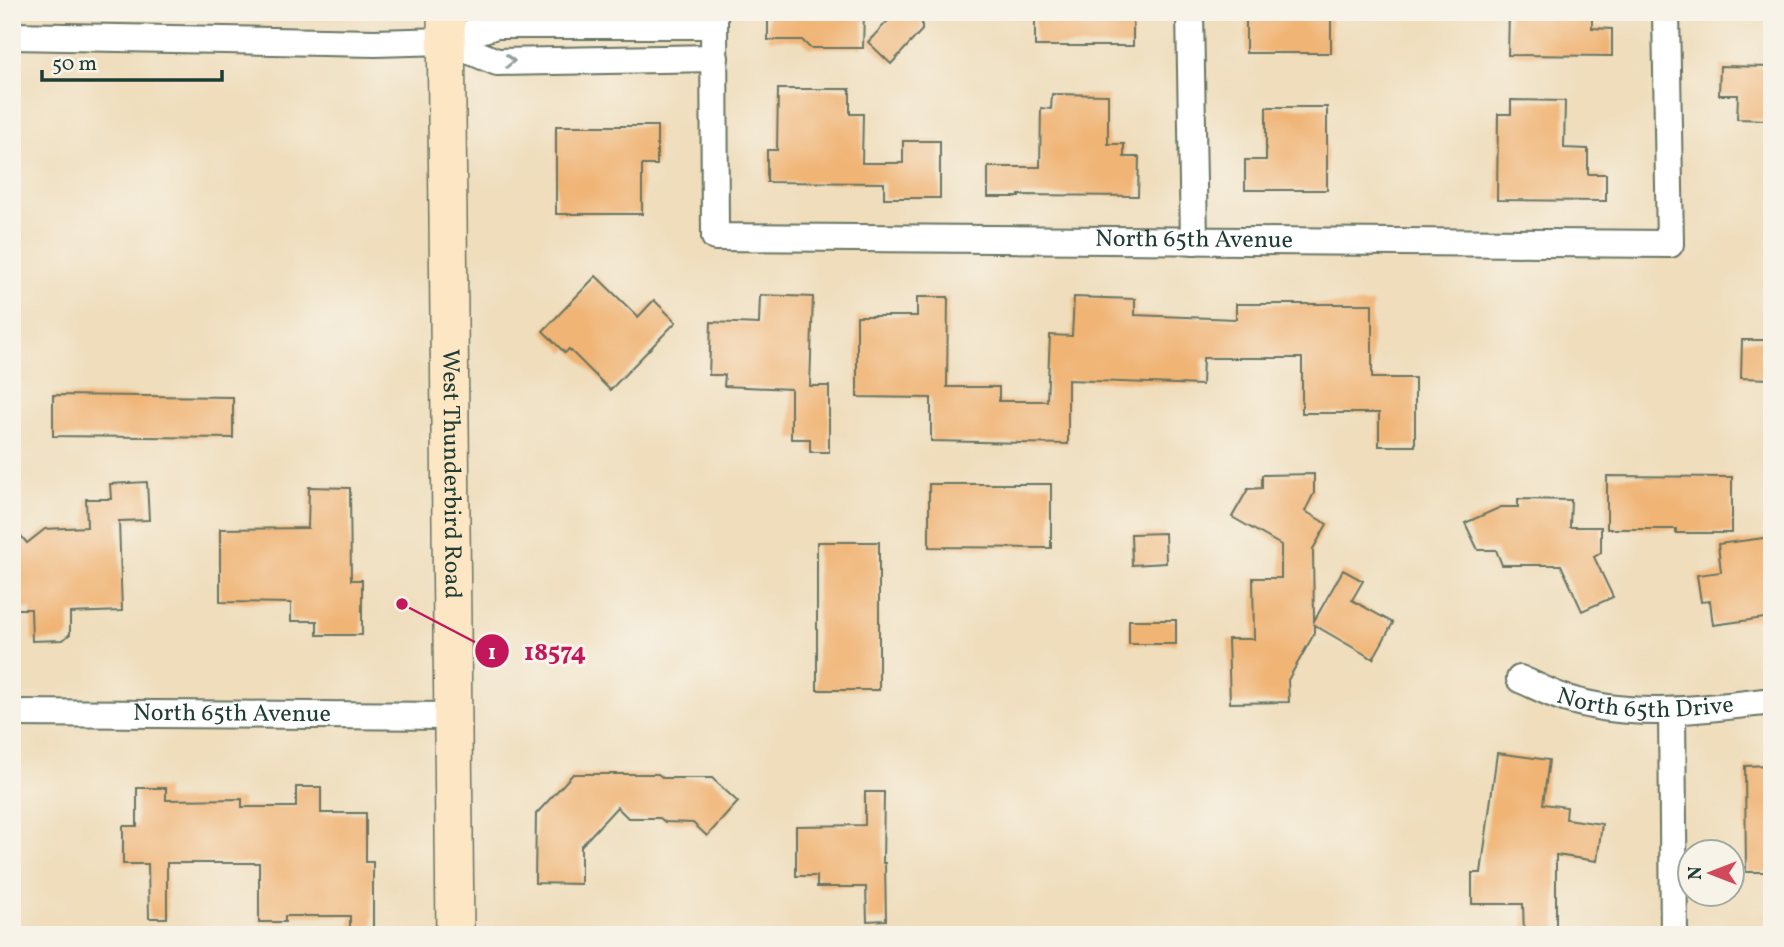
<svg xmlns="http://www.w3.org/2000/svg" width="1784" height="947" font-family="Vollkorn,serif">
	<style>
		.building { fill: #f0b474 }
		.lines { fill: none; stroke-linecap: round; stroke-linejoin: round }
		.minor-casing { stroke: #687563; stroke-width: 30 }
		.secondary-casing { stroke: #687563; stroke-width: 40 }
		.minor { stroke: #fff; stroke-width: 26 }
		.secondary { stroke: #fce6c4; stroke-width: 37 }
		.oneway { stroke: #8f9e9a }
		.labels { text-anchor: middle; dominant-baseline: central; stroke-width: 6; stroke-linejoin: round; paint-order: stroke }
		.street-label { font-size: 24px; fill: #1f3d34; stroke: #f7f3e8 }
		.leader { fill: none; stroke: #c2185b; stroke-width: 2.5 }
		.callout-dot { fill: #c2185b; stroke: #f7f3e8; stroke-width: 2.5 }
		.mark-label { font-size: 21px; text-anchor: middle; font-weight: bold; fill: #fff }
		.callout-label { font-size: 26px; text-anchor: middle; font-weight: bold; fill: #c2185b; stroke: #f7f3e8; stroke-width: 6; stroke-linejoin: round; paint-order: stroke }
	</style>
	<rect width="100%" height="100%" fill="#f7f3e8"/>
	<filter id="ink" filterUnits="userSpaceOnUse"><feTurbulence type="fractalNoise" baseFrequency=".0143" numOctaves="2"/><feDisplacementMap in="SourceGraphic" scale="14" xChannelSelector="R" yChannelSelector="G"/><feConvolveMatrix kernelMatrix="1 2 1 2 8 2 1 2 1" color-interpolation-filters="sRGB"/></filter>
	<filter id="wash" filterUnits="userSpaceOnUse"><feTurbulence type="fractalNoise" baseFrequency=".00686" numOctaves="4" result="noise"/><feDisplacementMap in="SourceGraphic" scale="28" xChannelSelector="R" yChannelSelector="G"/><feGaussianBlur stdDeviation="1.57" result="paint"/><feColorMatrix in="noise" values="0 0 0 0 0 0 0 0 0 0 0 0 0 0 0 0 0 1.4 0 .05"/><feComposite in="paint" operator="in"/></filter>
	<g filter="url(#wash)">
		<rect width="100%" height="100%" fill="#efddbb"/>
		<g id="blocks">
			<g class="building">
				<path d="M768,12H864L863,48H810L802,40H768Z"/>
				<path d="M896,12H913L922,21V30L891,64L868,42Z"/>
				<path d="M1035,12L1133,14V46H1035Z"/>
				<rect x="1246" y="12" width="85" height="41"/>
				<path d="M1509,12H1592V28L1612,29V56L1508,55Z"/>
				<path d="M1720,66L1772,67V120L1737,119L1738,95H1719Z"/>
				<path d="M778,89H850V114H863L862,163H903V141H940V198H884V183L767,182V150H777Z"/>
				<path d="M1052,94L1108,95V144H1124V157H1139L1138,196L1019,195V197H988V167H1040L1041,108L1051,109Z"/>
				<path d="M1511,100L1565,101L1564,148L1588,149V174H1606V201L1497,200L1498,114H1511Z"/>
				<path d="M1266,107H1327V190H1245V160H1266Z"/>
				<path d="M556,126H657V165H642V214H556Z"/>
				<path d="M596,276L638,317L654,300L676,322L610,390L569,349L565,353L543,331Z"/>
				<path d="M760,295L813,297L810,386H829V452H810V439H791V389L724,386L725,375H709L711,322L759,324Z"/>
				<path d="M917,297H948L947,387H999V401H1047L1050,335L1072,336L1074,297L1135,299V315L1236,319V304H1372V378H1415V446H1379V413H1302V358H1203L1202,385L1068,380V444L931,441V398L857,397V316H917Z"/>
				<path d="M1742,340H1772V379L1741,378Z"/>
				<path d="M53,395L233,397V438L53,436Z"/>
				<path d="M1314,474V493L1305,511L1327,524L1313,549L1314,621L1343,570L1363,581L1352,600L1393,623L1373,659L1314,625V634L1288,680L1289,702L1230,703L1228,639H1254L1253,578H1281V545L1232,517L1248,489L1262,488V475Z"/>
				<path d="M1607,476L1732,477V533H1676V529H1607Z"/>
				<path d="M147,482L149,520L119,521L122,611L70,613V634L63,640L32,641L31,609H12V525L27,543L45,529L87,527L86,499H111L110,484Z"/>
				<path d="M929,484H1051V548L929,547Z"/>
				<path d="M309,487L350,488L351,580H362V635H317V621H291V603L220,602V529L308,528Z"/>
				<path d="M1518,499L1571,500L1570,527H1601V553L1594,557L1613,597L1582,611L1561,565H1502L1496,550H1478L1465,523L1501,507H1518Z"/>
				<path d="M1165,533L1166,563L1132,565L1131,534Z"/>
				<path d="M1772,537V617L1713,625L1710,601L1701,602L1697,575L1721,572L1718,544Z"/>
				<rect x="817" y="542" width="62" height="148"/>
				<rect x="1129" y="620" width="47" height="24"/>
				<path d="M1497,753L1549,760L1543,804L1567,807L1566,819L1602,824L1597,861L1556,855V935H1524L1523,904H1472V873H1481Z"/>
				<path d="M1772,765V872H1746L1745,766Z"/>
				<path d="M573,774H658L663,778H712L738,802L707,836L693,823L665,822L660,818H628L617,807L581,846V884L535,883L536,814Z"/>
				<path d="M296,787H321V813H366V862H373V934H350V916H285V922H259V863H167V918H149L148,864H123V826H137V788H166V800L242,799V807H296Z"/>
				<path d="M865,792H884L883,863H885L886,920L867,921L866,887H817V876H796V826L865,825Z"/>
			</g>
		</g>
	</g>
	<g filter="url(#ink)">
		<use href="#blocks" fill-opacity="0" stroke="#687563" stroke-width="2"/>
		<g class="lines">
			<defs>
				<g id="minor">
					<path id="s1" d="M714,12L715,237L1670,244L1666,12"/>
					<path d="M1190,12L1194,241"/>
					<path d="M12,36L375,43L446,41L496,25H714"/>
					<path d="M446,41L497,62L715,58"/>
					<path id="s2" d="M1520,679C1534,685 1549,693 1564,698C1633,720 1702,709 1772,701"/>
					<path d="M1672,712L1674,935"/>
					<path id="s3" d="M12,713L453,716"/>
				</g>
				<g id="secondary">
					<path id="s4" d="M446,12L455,935"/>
				</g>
			</defs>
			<use href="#minor" class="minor-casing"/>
			<use href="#secondary" class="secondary-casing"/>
			<use href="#minor" class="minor"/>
			<use href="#secondary" class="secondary"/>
		</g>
		<defs><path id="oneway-chevron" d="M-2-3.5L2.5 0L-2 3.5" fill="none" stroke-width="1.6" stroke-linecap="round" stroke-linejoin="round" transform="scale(1.75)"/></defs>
		<use class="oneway" href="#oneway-chevron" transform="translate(510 61) rotate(-1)"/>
	</g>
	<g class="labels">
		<g class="street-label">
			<text stroke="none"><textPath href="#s1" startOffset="704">North 65th Avenue</textPath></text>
			<text stroke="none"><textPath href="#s4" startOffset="462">West Thunderbird Road</textPath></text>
			<text stroke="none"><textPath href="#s2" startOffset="130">North 65th Drive</textPath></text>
			<text stroke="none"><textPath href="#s3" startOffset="220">North 65th Avenue</textPath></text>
		</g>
	</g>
	<path class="leader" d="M402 604L492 651"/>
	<g class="callout-dot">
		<circle cx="402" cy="604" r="7"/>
		<circle cx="492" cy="651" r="18"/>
	</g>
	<g class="mark-label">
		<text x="492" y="659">1</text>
	</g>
	<g class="callout-label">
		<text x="555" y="660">18574</text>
	</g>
	<rect width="1784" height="947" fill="none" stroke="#f7f3e8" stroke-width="42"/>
	<g transform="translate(1711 873) rotate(270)"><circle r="33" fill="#f7f3e8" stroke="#a1aaa0" stroke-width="2"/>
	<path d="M0-5L12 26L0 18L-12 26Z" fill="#d1495b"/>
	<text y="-10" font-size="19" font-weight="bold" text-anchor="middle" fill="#1f3d34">N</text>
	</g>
	<path d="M42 70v10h180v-10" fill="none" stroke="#1f3d34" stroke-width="3.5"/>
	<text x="52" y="70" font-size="21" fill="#1f3d34" stroke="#f7f3e8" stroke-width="5" paint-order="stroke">50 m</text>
</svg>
